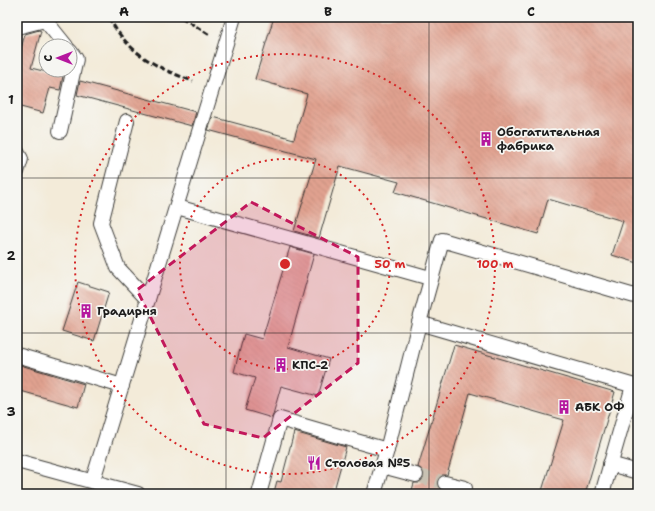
<svg xmlns="http://www.w3.org/2000/svg" width="655" height="511" font-family="'Shantell Sans',sans-serif">
	<style>
		.building { fill: url(#building-back-hatch) }
		.lines { fill: none; stroke-linecap: round; stroke-linejoin: round }
		.minor-tunnel { stroke: #c8c2b3; stroke-width: 14; stroke-dasharray: 14 7; stroke-linecap: butt }
		.minor-casing { stroke: #3c3b38; stroke-width: 16 }
		.minor { stroke: #fff; stroke-width: 14 }
		.rail { stroke: #1c1c1c; stroke-width: 3; stroke-dasharray: 6 3; stroke-linecap: butt }
		.marked { fill: #c2185b; fill-opacity: 0.2; stroke: #c2185b; stroke-width: 3; stroke-dasharray: 8 5; stroke-linejoin: round }
		.grid { fill: none; stroke: #1c1c1c; stroke-width: 1; stroke-opacity: 0.55 }
		.ring { fill: none; stroke: #d62828; stroke-width: 2; stroke-dasharray: 2 4 }
		.labels { text-anchor: middle; dominant-baseline: central; stroke-width: 3.5; stroke-linejoin: round; paint-order: stroke }
		.poi-label { font-size: 12px; font-weight: bold; fill: #1c1c1c; stroke: #f6f6f2; text-anchor: start }
		.centre { fill: #d62828; stroke: #f6f6f2; stroke-width: 2 }
		.ring-label { font-size: 12px; text-anchor: middle; font-weight: bold; fill: #d62828; stroke: #f6f6f2; stroke-width: 3.5; stroke-linejoin: round; paint-order: stroke }
		.neatline { fill: none; stroke: #1c1c1c; stroke-width: 1.5 }
		.grid-label { font-size: 13px; text-anchor: middle; font-weight: bold; fill: #1c1c1c }
	</style>
	<defs>
		<pattern id="building-back-hatch" width="6" height="6" patternUnits="userSpaceOnUse"><rect width="6" height="6" fill="#e1a290"/><path d="M-1 5l2 2M0 0l6 6M5-1l2 2" fill="none" stroke="#c08b7c"/></pattern>
	</defs>
	<rect width="100%" height="100%" fill="#f6f6f2"/>
	<filter id="ink" filterUnits="userSpaceOnUse"><feTurbulence type="fractalNoise" baseFrequency=".025" numOctaves="2"/><feDisplacementMap in="SourceGraphic" scale="8" xChannelSelector="R" yChannelSelector="G"/><feConvolveMatrix kernelMatrix="1 2 1 2 8 2 1 2 1" color-interpolation-filters="sRGB"/></filter>
	<filter id="wash" filterUnits="userSpaceOnUse"><feTurbulence type="fractalNoise" baseFrequency=".012" numOctaves="4" result="noise"/><feDisplacementMap in="SourceGraphic" scale="16" xChannelSelector="R" yChannelSelector="G"/><feGaussianBlur stdDeviation="0.9" result="paint"/><feColorMatrix in="noise" values="0 0 0 0 0 0 0 0 0 0 0 0 0 0 0 0 0 1.4 0 .05"/><feComposite in="paint" operator="in"/></filter>
	<g filter="url(#wash)">
		<rect width="100%" height="100%" fill="#f3ebd9"/>
		<g id="blocks">
			<g class="building">
				<path d="M274,17H638V263L612,255L623,221L548,199L538,234L395,192L399,182L340,166L319,238L294,231L316,159L208,130L213,117L294,139L307,94L255,79Z"/>
				<path d="M39,30L41,31L31,68L63,76L60,90L50,88L43,113L17,106V64L25,34Z"/>
				<path d="M80,81L196,112L192,126L77,95Z"/>
				<path d="M290,247L314,254L288,347L329,359L318,396L281,386L272,418L245,410L255,378L234,372L244,334L262,339Z"/>
				<path d="M78,282L109,292L94,341L62,331Z"/>
				<path d="M454,345L615,392L585,494H541L564,420L470,393L447,475H442L437,481V486L443,491L442,494H411L414,483H419L424,478V472L418,467Z"/>
				<path d="M17,364L84,384L78,407L17,390Z"/>
				<path d="M294,432L346,447L333,494H282L274,492L277,481L281,482Z"/>
			</g>
		</g>
	</g>
	<g filter="url(#ink)">
		<use href="#blocks" fill-opacity="0" stroke="#3c3b38" stroke-width="1"/>
		<g class="lines">
			<path class="minor-tunnel" d="M416,475L445,483"/>
			<defs>
				<g id="minor">
					<path d="M17,27L45,20L66,46"/>
					<path d="M127,121L101,223L118,268L148,300"/>
					<path d="M60,131L76,59L70,51"/>
					<path d="M17,152L21,159L17,172"/>
					<path d="M177,207L430,278"/>
					<path d="M419,323L442,240L638,297"/>
					<path d="M17,355L122,386"/>
					<path d="M17,461L138,494"/>
					<path d="M610,464L638,472"/>
					<path d="M382,466L416,475"/>
					<path d="M93,480L234,17"/>
					<path d="M445,483L465,488"/>
					<path d="M259,494L280,419L387,450"/>
					<path d="M374,494L387,450L419,323L638,387"/>
					<path d="M602,494L633,386"/>
				</g>
			</defs>
			<use href="#minor" class="minor-casing"/>
			<use href="#minor" class="minor"/>
			<g class="rail">
				<path d="M109,17C126,52 158,69 193,81"/>
				<path d="M181,17L210,35"/>
			</g>
		</g>
	</g>
	<path class="marked" d="M251,202L358,257V363L263,438L204,424L137,290Z"/>
	<path class="grid" d="M226,17V494M429,17V494M17,178H638M17,333H638"/>
	<g class="ring">
		<circle cx="285" cy="264" r="105"/>
		<circle cx="285" cy="264" r="210"/>
	</g>
	<defs>
		<symbol id="building-bare" viewBox="-9 -9 18 18"><path d="M-4-6H4V6H1V3H-1V6H-4ZM-2.5-4.3h1.7v1.8h-1.7ZM.8-4.3h1.7v1.8H.8ZM-2.5-1h1.7V.8h-1.7ZM.8-1h1.7V.8H.8Z" fill="#b5179e" stroke="#f6f6f2" stroke-width="2.5" paint-order="stroke"/></symbol>
		<symbol id="restaurant-bare" viewBox="-9 -9 18 18"><path d="M-5-6h1v4h1v-4h1v4h1v-4h1v5L-1.5 .5V6h-2V.5L-5-1ZM5-6V6H3V1.5H1.5Q1.5-4 5-6Z" fill="#b5179e" stroke="#f6f6f2" stroke-width="2.5" paint-order="stroke"/></symbol>
	</defs>
	<g fill-rule="evenodd">
		<use href="#building-bare" x="476" y="129" width="20" height="20"/>
		<use href="#building-bare" x="76" y="301" width="20" height="20"/>
		<use href="#building-bare" x="271" y="355" width="20" height="20"/>
		<use href="#building-bare" x="554" y="397" width="20" height="20"/>
		<use href="#restaurant-bare" x="304" y="453" width="20" height="20"/>
	</g>
	<g class="labels">
		<g class="poi-label">
			<text x="497" y="132">Обогатительная<tspan x="497" dy="14">фабрика</tspan></text>
			<text x="97" y="311">Градирня</text>
			<text x="292" y="365">КПС-2</text>
			<text x="575" y="407">АБК ОФ</text>
			<text x="325" y="463">Столовая №5</text>
		</g>
	</g>
	<circle cx="285" cy="264" r="6" class="centre"/>
	<g class="ring-label">
		<text x="390" y="268">50 m</text>
		<text x="495" y="268">100 m</text>
	</g>
	<rect width="655" height="511" fill="none" stroke="#f6f6f2" stroke-width="44"/>
	<g transform="translate(58 58) rotate(270)"><circle r="19" fill="#f6f6f2" stroke="#9f9f9c"/>
	<path d="M0-3L7 15L0 10L-7 15Z" fill="#b5179e"/>
	<text y="-6" font-size="11" font-weight="bold" text-anchor="middle" fill="#1c1c1c">С</text>
	</g>
	<rect x="22" y="22" width="611" height="467" class="neatline"/>
	<g class="grid-label">
		<text x="124" y="16">A</text>
		<text x="328" y="16">B</text>
		<text x="531" y="16">C</text>
		<text x="11" y="104">1</text>
		<text x="11" y="260">2</text>
		<text x="11" y="416">3</text>
	</g>
</svg>
